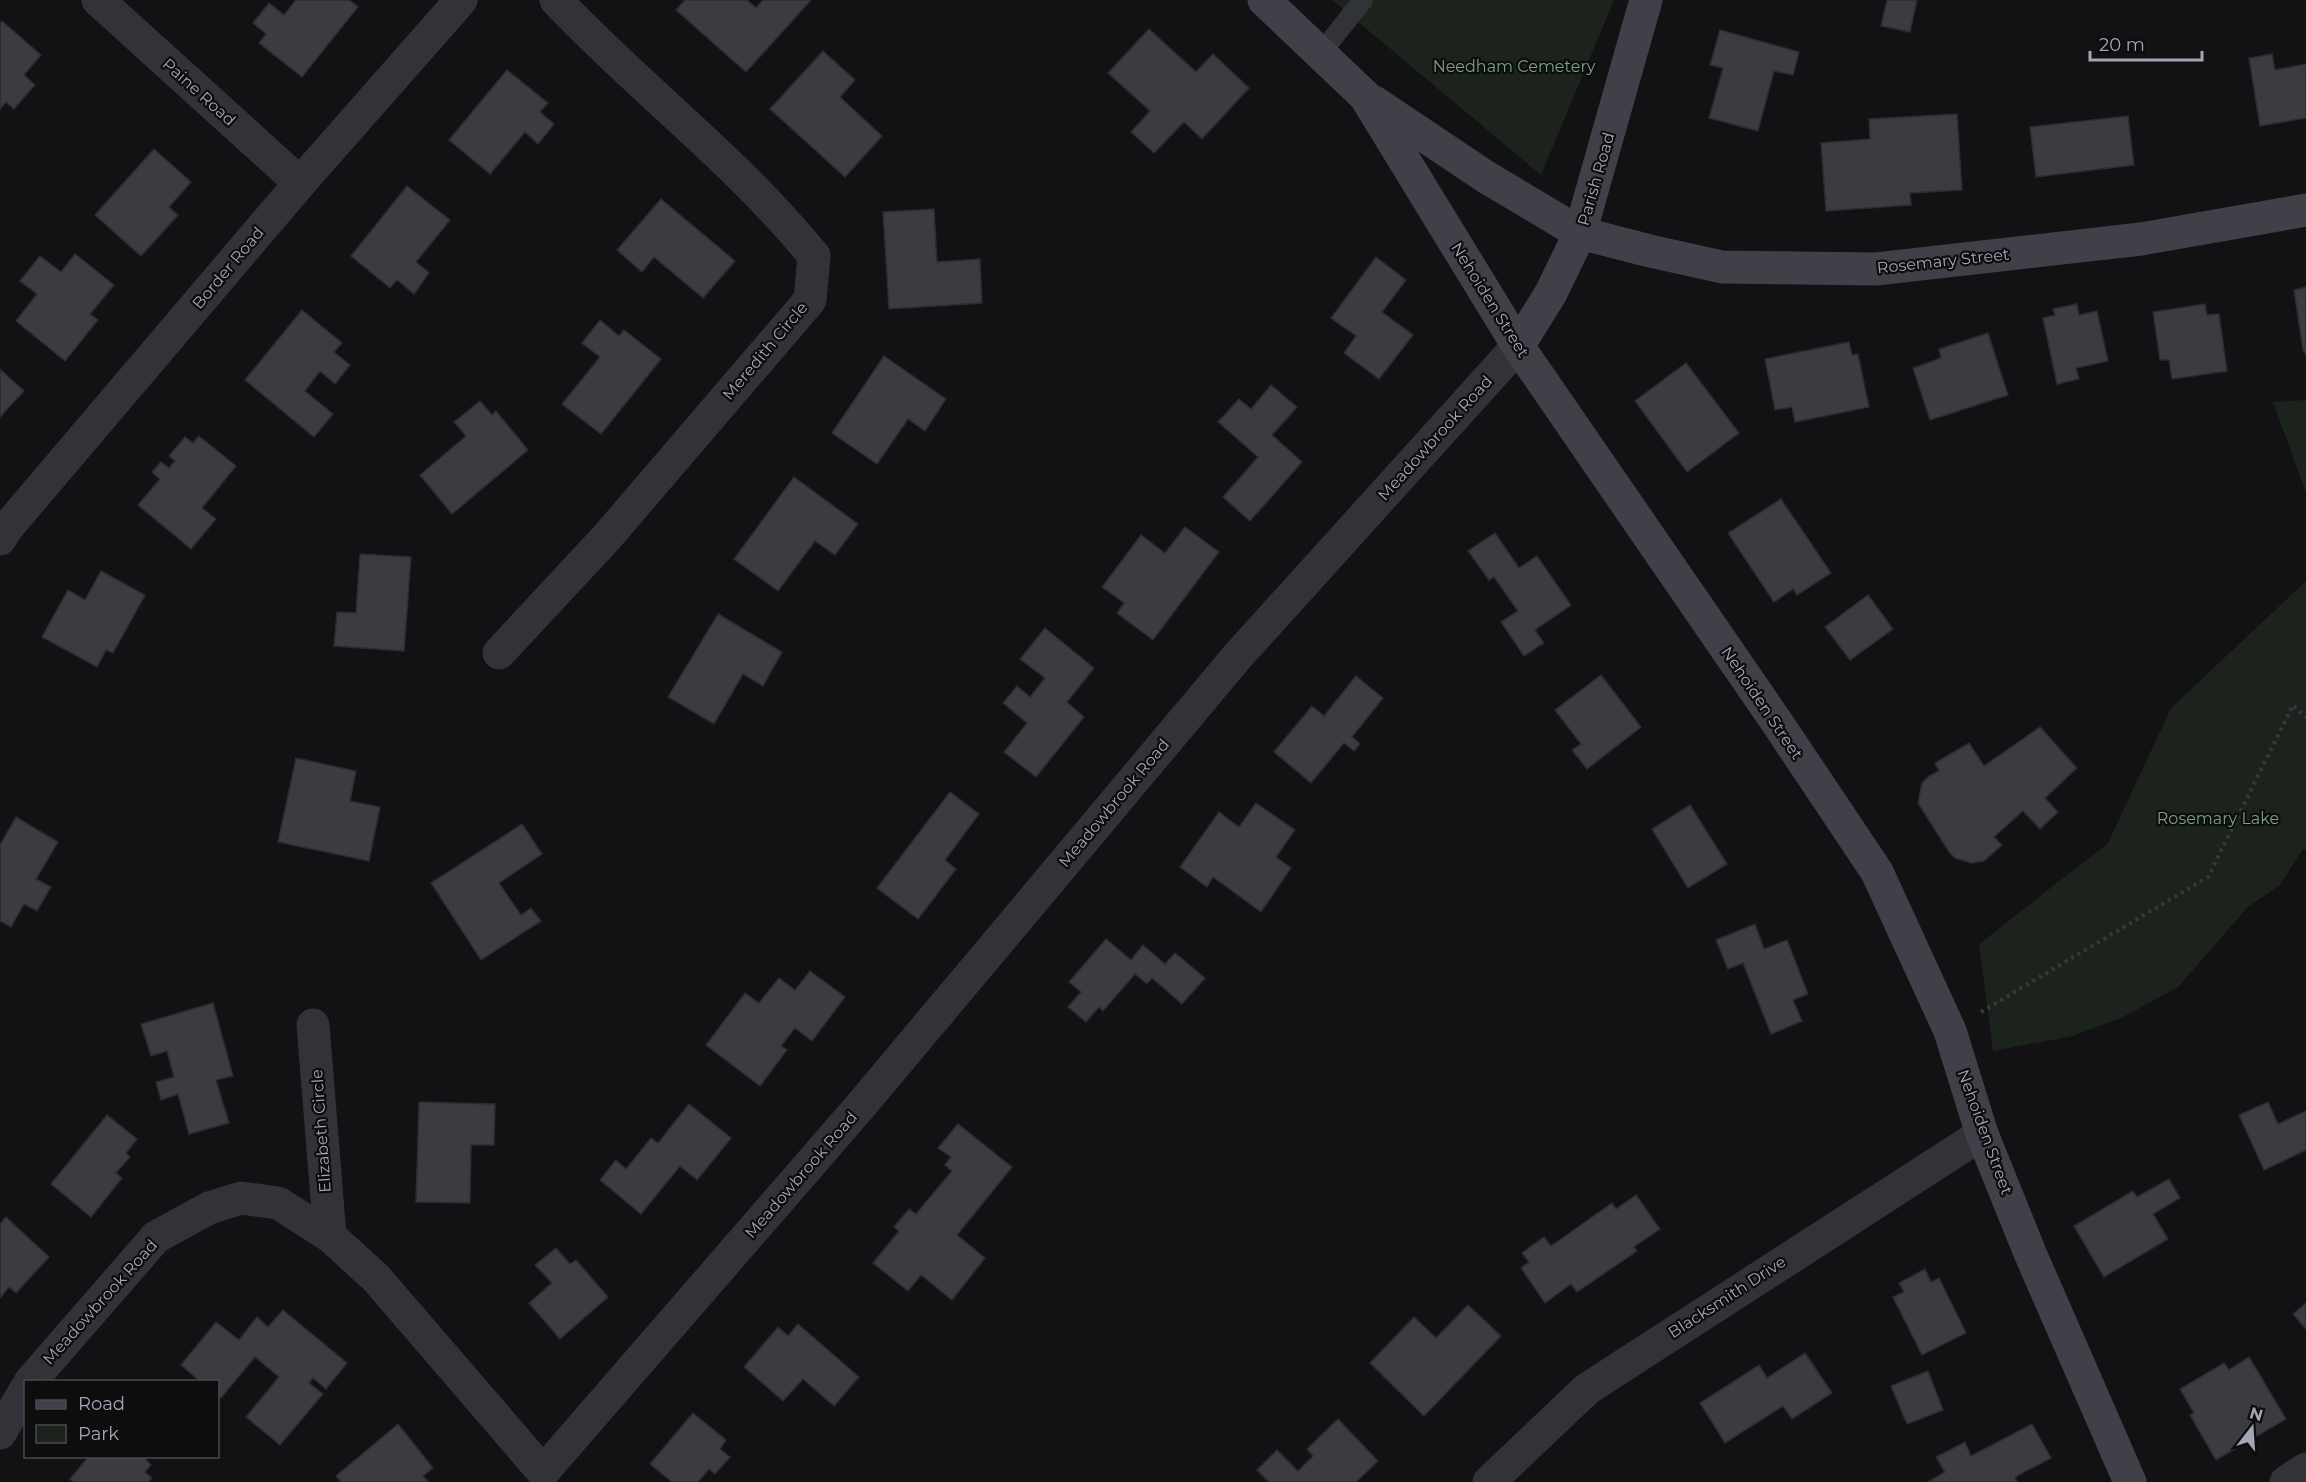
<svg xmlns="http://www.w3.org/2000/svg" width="2306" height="1482" font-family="Montserrat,sans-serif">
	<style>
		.green { fill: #1c231d }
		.building { fill: #3c3b40; stroke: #2c2b2f; stroke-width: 1.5 }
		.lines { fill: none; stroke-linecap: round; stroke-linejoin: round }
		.path { stroke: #38393f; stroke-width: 4; stroke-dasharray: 3 4.5; stroke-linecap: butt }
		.lane { stroke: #323338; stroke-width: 20 }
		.street { stroke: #323338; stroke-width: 33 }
		.secondary { stroke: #404148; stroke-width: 33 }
		.labels { text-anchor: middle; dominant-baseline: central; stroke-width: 4.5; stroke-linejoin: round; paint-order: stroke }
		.park-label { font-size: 16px; fill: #79a080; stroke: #0d0d0e }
		.street-label { font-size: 16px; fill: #a3a6b4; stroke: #0d0d0e }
	</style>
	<rect width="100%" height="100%" fill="#121113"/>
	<g class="green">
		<path d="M1332,0H1614L1541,175Z"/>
		<path d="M2306,400V493L2273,402Z"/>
		<path d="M2306,581V850L2303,849L2280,885L2248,907L2178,987L2123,1017L2073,1036L1993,1051L1979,944L2108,843L2171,708Z"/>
	</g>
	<g class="building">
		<path d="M296,0H349L358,7L302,77L259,43L266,34L253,23L269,3L284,15Z"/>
		<path d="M685,0H747L756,8L763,0H811L746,72L676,10Z"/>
		<path d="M1887,0H1917L1910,32L1881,26Z"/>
		<path d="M2,21L41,55L24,75L35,85L14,109L6,102L0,109V23Z"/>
		<path d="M1149,29L1196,72L1213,54L1249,88L1202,139L1184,122L1154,153L1131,132L1150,111L1108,73Z"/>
		<path d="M1720,30L1799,52L1793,75L1774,71L1758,131L1709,118L1723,68L1710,65Z"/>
		<path d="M823,51L855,80L840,97L882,136L845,177L770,109Z"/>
		<path d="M2272,54L2275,70L2306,64V118L2260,126L2249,58Z"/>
		<path d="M507,70L548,103L540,112L554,124L538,144L525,132L490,174L449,140Z"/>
		<path d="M1957,114L1962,190L1910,193L1911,205L1826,211L1821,143L1870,139L1869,119Z"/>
		<path d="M2128,116L2134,165L2036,177L2030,127Z"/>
		<path d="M154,149L191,182L169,207L178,215L141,256L95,215Z"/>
		<path d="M407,186L450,220L416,262L429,273L414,294L397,280L390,288L351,256Z"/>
		<path d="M661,199L735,261L703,298L654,257L642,272L617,250Z"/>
		<path d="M934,209L937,262L980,259L982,303L889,309L883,212Z"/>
		<path d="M75,254L114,285L90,314L98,320L65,361L16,321L37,294L20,281L40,256L61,272Z"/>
		<path d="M1376,257L1406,280L1382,312L1413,335L1379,379L1344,353L1356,336L1331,318Z"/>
		<path d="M2306,287V355L2303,350L2294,290Z"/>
		<path d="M2077,304L2079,315L2097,311L2108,361L2076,368L2079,379L2057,384L2043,318L2055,315L2053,309Z"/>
		<path d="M2205,304L2207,315L2219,314L2227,371L2172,379L2169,360H2160L2153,312Z"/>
		<path d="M302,310L342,343L334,352L350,365L335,384L320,371L305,391L333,414L314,437L245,380Z"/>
		<path d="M600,320L619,336L624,330L661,359L601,434L562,404L600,357L582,343Z"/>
		<path d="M1988,333L2008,395L1930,420L1913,368L1941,358L1939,349Z"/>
		<path d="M1849,342L1852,355L1858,354L1869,407L1795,422L1792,407L1775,410L1765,359Z"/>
		<path d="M884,356L946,399L925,431L908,419L877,464L832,433Z"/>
		<path d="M1686,363L1739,433L1687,472L1635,401Z"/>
		<path d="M0,369L24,391L0,417Z"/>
		<path d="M1271,385L1297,407L1272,435L1302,462L1250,521L1223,497L1258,457L1218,422L1239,399L1251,409Z"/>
		<path d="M480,401L492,415L496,411L528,450L452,514L420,475L466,436L454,422Z"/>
		<path d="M199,436L236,466L202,508L216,519L191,549L138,505L160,479L152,472L161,462L169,468L175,461L169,456L185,437L193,443Z"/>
		<path d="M794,477L858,524L835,555L815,541L778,591L734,559Z"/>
		<path d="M1781,499L1831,573L1797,595L1793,589L1774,602L1728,533Z"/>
		<path d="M1185,527L1219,552L1153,640L1117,613L1124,603L1102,587L1141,535L1165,553Z"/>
		<path d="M1495,533L1519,568L1537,556L1571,605L1535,630L1544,643L1524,656L1501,622L1518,611L1494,577L1489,580L1468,551Z"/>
		<path d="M360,554L411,557L404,651L334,646L337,612L356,613Z"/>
		<path d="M101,571L145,595L113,653L106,650L97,667L42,637L68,590L85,600Z"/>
		<path d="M1868,595L1893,629L1850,660L1825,627Z"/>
		<path d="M718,614L782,652L763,686L743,674L714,724L668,697Z"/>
		<path d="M1045,628L1094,668L1067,702L1084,717L1036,777L1004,752L1027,723L1003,703L1017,686L1030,697L1045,678L1020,659Z"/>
		<path d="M1601,675L1641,727L1587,769L1572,750L1581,744L1555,710Z"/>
		<path d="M1356,676L1383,698L1352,737L1360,744L1354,751L1344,743L1311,783L1274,752L1312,706L1324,716Z"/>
		<path d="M2040,727L2077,768L2045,798L2058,812L2040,829L2023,811L1994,837L2002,845L1984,861L1971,863L1955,858L1949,852L1918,803L1922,783L1929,776L1939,771L1935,763L1969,743L1984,766Z"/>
		<path d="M296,758L356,771L350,801L380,807L369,861L278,842Z"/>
		<path d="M950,792L979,814L945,860L956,869L918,919L877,888Z"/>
		<path d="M1256,803L1295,830L1276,857L1291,868L1261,912L1213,877L1207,887L1180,867L1219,812L1239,827Z"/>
		<path d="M1690,805L1727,864L1688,888L1652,829Z"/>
		<path d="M16,817L58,842L36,879L51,887L37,911L24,904L11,927L0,921V845Z"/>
		<path d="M522,824L542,854L499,883L521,915L531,908L541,921L481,960L431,883Z"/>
		<path d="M1755,924L1764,949L1787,940L1808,994L1793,1000L1802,1021L1771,1034L1743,963L1728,969L1716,940Z"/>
		<path d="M1106,939L1131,960L1143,945L1165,964L1175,953L1205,978L1182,1004L1152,978L1147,984L1135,974L1103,1011L1099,1007L1086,1022L1068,1007L1081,992L1069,982Z"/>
		<path d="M810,971L845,997L812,1041L795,1028L781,1046L787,1050L760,1086L706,1045L745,993L759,1003L779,978L795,990Z"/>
		<path d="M213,1003L233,1076L216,1080L229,1123L189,1134L178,1094L161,1100L156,1082L174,1077L167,1051L151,1056L141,1024Z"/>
		<path d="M419,1102L495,1104L494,1145H471L470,1203L416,1202Z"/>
		<path d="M2268,1102L2278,1124L2306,1111V1150L2264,1170L2239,1115Z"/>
		<path d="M689,1104L731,1138L697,1180L680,1166L641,1214L600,1180L616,1160L626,1169L651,1138L658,1143Z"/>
		<path d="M107,1115L137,1139L126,1153L130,1157L116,1173L122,1178L91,1217L51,1184Z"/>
		<path d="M958,1124L1012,1167L957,1235L985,1258L952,1300L921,1275L908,1291L873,1263L899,1231L894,1227L909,1209L916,1214L952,1171L945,1165L951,1157L938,1148Z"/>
		<path d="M2169,1179L2180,1198L2153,1214L2168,1239L2104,1277L2074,1226L2133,1191L2137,1197Z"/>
		<path d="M1636,1195L1660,1229L1634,1247L1637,1251L1577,1292L1571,1284L1545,1303L1521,1268L1529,1262L1522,1253L1544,1237L1551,1246L1612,1203L1616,1209Z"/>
		<path d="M6,1217L49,1257L16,1293L9,1287L0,1298V1224Z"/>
		<path d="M556,1248L570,1264L576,1260L608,1297L560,1339L529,1303L552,1283L535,1265Z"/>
		<path d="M1925,1269L1931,1282L1939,1278L1966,1333L1922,1355L1893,1297L1904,1292L1899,1283Z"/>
		<path d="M2306,1303V1329L2293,1314Z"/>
		<path d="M1468,1305L1501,1336L1424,1416L1370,1363L1414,1317L1436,1338Z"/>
		<path d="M283,1310L347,1363L326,1389L313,1378L309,1383L323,1394L280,1445L246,1417L279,1377L255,1357L221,1398L218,1395V1382H201L181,1365L216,1322L239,1340L257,1317L268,1327Z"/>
		<path d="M798,1324L859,1377L834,1406L803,1379L783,1401L744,1367L778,1327L788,1336Z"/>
		<path d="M1805,1353L1832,1393L1792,1419L1783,1406L1725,1443L1700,1403L1759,1365L1767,1378Z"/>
		<path d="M2249,1357L2286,1419L2216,1460L2190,1415L2194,1413L2180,1389L2224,1363L2229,1370Z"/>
		<path d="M1928,1371L1943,1410L1907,1424L1891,1386Z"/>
		<path d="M693,1413L726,1440L720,1449L730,1457L715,1474L709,1469L698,1482H672L650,1464Z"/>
		<path d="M1338,1419L1378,1461L1356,1482H1269L1257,1470L1277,1450L1298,1471L1313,1456L1307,1449Z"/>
		<path d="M398,1424L433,1468L423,1476L428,1482H341L336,1476Z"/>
		<path d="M2032,1424L2051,1458L2015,1477L2017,1482H1928L1945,1472L1936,1457L1965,1442L1971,1456Z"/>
		<path d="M89,1456H149L146,1460L151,1465L145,1472L152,1478L148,1482H74L70,1479Z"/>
	</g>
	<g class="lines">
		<path class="path" d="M1981,1012L2208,877L2293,705L2306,717"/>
		<path class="lane" d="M1321,53L1363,0"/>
		<g class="street">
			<path d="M98,0L300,183"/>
			<path d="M0,539L6,529L300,183L461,0"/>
			<path d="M499,653L607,537L810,300L814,256C737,161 639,88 556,0"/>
			<path d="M313,1025L330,1236"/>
			<path d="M30,1382L156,1237L209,1208L241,1198L278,1203L330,1236L376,1278L543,1472L863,1103L1236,658L1518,346"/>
			<path d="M0,1433L26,1389"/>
			<path d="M1489,1482L1587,1389L1982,1134"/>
			<path d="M2286,1482L2306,1469"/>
		</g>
		<g class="secondary">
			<path d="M1264,0L1365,96L1518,346L1778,724L1877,872L1950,1031L1982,1134L2030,1253L2130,1482"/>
			<path d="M1374,102L1486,177L1580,233L1650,251L1722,267L1876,269L2141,239L2306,210"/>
			<path d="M1518,346L1551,293L1580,233L1646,0"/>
		</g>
	</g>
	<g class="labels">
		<g class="park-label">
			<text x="1514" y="66">Needham Cemetery</text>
			<text x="2218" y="818">Rosemary Lake</text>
		</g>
		<g class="street-label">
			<text transform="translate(199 92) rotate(42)">Paine Road</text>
			<text transform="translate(1596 179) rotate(-74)">Parish Road</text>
			<text transform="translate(1943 261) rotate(-6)">Rosemary Street</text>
			<text transform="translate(228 268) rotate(-50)">Border Road</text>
			<text transform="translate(1490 300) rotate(58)">Nehoiden Street</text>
			<text transform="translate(765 351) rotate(-50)">Meredith Circle</text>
			<text transform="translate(1435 438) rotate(-48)">Meadowbrook Road</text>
			<text transform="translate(1762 703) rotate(56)">Nehoiden Street</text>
			<text transform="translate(1114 803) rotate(-50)">Meadowbrook Road</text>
			<text transform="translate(321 1131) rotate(-94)">Elizabeth Circle</text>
			<text transform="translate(1985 1132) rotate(70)">Nehoiden Street</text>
			<text transform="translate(801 1175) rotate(-49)">Meadowbrook Road</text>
			<text transform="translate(1727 1297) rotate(-33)">Blacksmith Drive</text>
			<text transform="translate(100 1302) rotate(-48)">Meadowbrook Road</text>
		</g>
	</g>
	<rect x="24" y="1380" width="195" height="78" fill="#0d0d0e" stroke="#494a50" stroke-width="1.5"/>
	<rect x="36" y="1400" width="30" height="9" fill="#404148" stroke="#494a50" stroke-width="1.5"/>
	<text x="78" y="1410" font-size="18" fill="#a3a6b4">Road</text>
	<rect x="36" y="1425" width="30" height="18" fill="#1c231d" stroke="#494a50" stroke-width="1.5"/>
	<text x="78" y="1440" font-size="18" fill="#a3a6b4">Park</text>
	<g transform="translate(2252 1428) rotate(17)" stroke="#0d0d0e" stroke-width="4.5" paint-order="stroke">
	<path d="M0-4.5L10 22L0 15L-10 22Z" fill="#a3a6b4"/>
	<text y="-9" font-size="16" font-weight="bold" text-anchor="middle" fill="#a3a6b4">N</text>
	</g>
	<path d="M2090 51v9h112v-9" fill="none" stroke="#a3a6b4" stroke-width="3"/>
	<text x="2099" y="51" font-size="18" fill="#a3a6b4" stroke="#0d0d0e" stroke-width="4.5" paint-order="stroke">20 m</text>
</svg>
